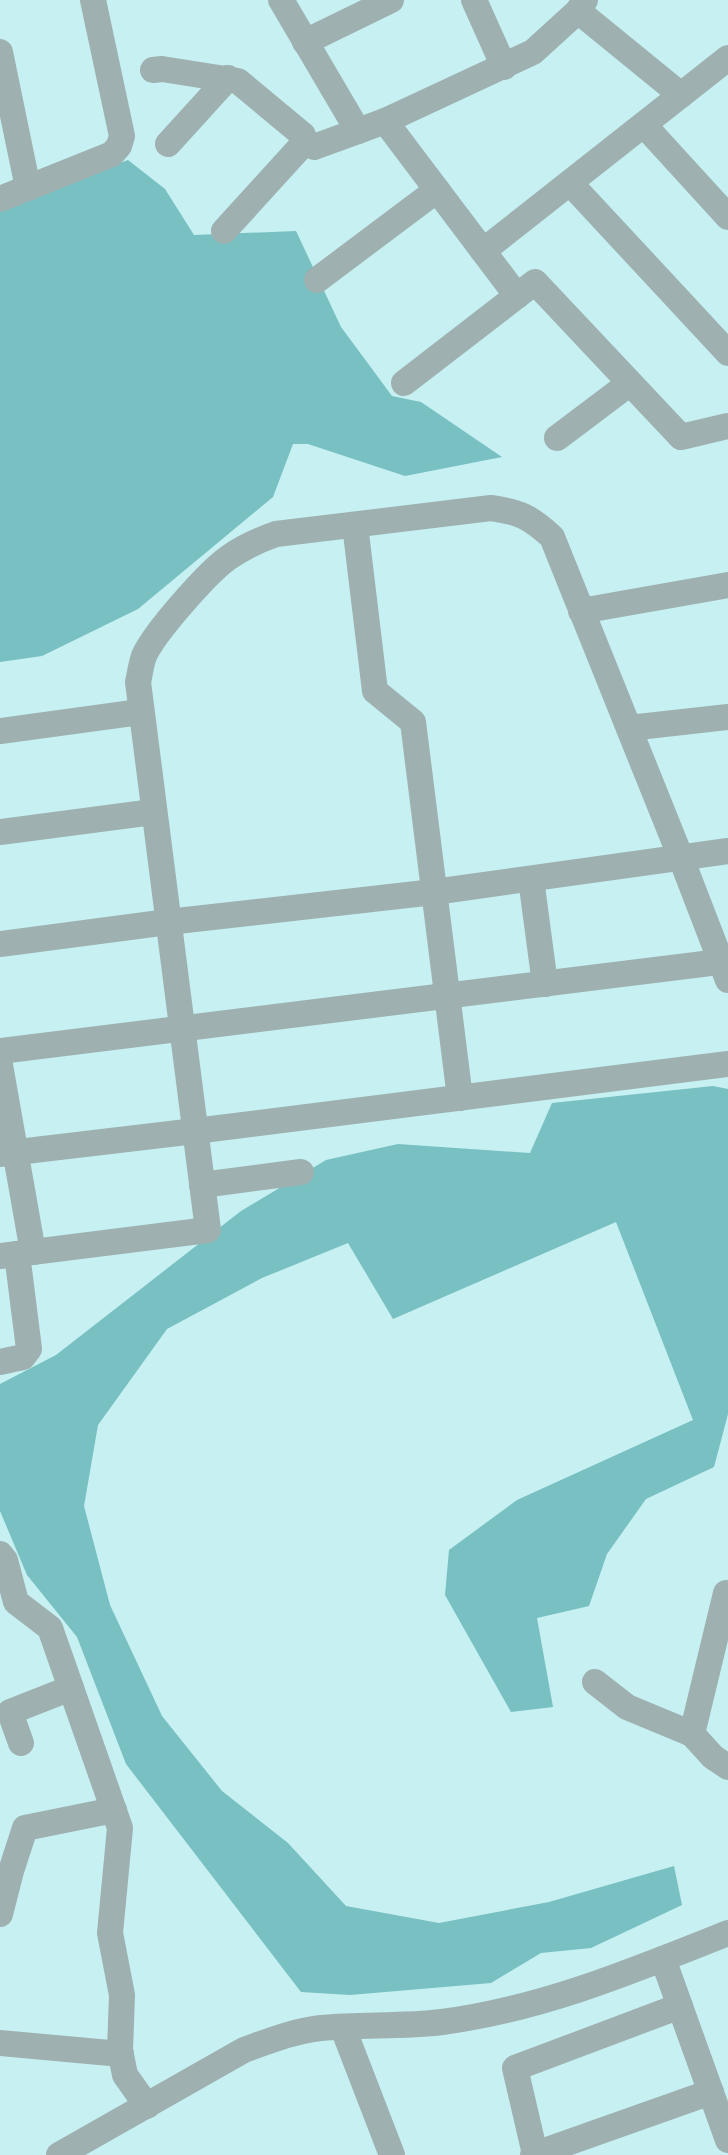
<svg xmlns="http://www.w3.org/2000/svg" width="728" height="2155" font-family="Karla,sans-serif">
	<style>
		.forest { fill: #78c0c2 }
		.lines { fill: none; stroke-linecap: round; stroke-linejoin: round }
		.minor { stroke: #9eb0b0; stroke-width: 26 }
	</style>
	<rect width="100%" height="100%" fill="#c6f0f1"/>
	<g class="forest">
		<path d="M128,160L165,189L194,235L296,231L341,327L392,396L421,402L502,457L405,476L308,444H293L273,497L138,609L42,656L0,662V208Z"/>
		<path d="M713,1086L728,1089V1414L714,1467L646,1499L607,1554L589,1606L537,1618L553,1707L511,1712L445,1595L449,1550L517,1500L693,1420L616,1222L393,1319L348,1243L262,1278L167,1329L98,1425L84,1506L110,1605L162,1716L222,1791L288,1843L346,1906L439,1923L549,1902L674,1866L682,1905L591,1948L541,1953L491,1983L350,1995L301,1992L126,1764L77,1637L27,1575L0,1511V1384L56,1355L241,1211L326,1160L398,1144L530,1153L552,1103Z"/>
	</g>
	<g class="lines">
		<g class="minor">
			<path d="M281,0L358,131L385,121L533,52L578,11L585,0"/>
			<path d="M474,0L504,67"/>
			<path d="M578,11L681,95"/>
			<path d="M305,42L391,0"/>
			<path d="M0,52L28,188"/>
			<path d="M153,70L162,69L238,81L303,135L305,142L314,147L358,131"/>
			<path d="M385,121L517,296"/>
			<path d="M644,125L728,217"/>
			<path d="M168,144L228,78"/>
			<path d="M570,183L728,353"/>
			<path d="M0,199L112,154L119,146L122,136L93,0"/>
			<path d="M224,231L305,142"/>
			<path d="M483,251L728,58"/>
			<path d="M317,280L437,190"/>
			<path d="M404,383L535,282L681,437L728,426"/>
			<path d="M557,438L630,383"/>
			<path d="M355,525L375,691L413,722L460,1098"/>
			<path d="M581,611L728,585"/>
			<path d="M629,728L728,717"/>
			<path d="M0,731L140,712"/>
			<path d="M0,832L153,812"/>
			<path d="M531,879L545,984"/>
			<path d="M0,944L168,922L434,892L728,851"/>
			<path d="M0,1051L728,961"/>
			<path d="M0,1065L33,1252"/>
			<path d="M0,1154L195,1131L728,1064"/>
			<path d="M202,1185L301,1172"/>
			<path d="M0,1256L208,1230L138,682C140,674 141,664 144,656C154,633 207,573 228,558C243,547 259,540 276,534L491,508C520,512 530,517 552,537L681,858L728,980"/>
			<path d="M0,1362L23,1357L29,1349L17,1254"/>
			<path d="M0,1554L5,1560L16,1602L50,1628L120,1828L110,1933L122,1995L120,2050L125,2075L147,2106"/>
			<path d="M728,1593H726L692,1734L713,1757L728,1767"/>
			<path d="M595,1682L627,1707L692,1734"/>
			<path d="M21,1743L10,1712L71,1688"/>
			<path d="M0,1914L11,1871L25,1828L114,1810"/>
			<path d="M663,1959L728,2140"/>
			<path d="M343,2028L392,2155"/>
			<path d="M0,2043L121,2054"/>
			<path d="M535,2154L515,2068L680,2006"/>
			<path d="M59,2155L244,2050C269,2041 294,2031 321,2028C361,2024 402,2027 442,2022C542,2009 635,1970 728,1933"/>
			<path d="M533,2155L711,2092"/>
		</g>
	</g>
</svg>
